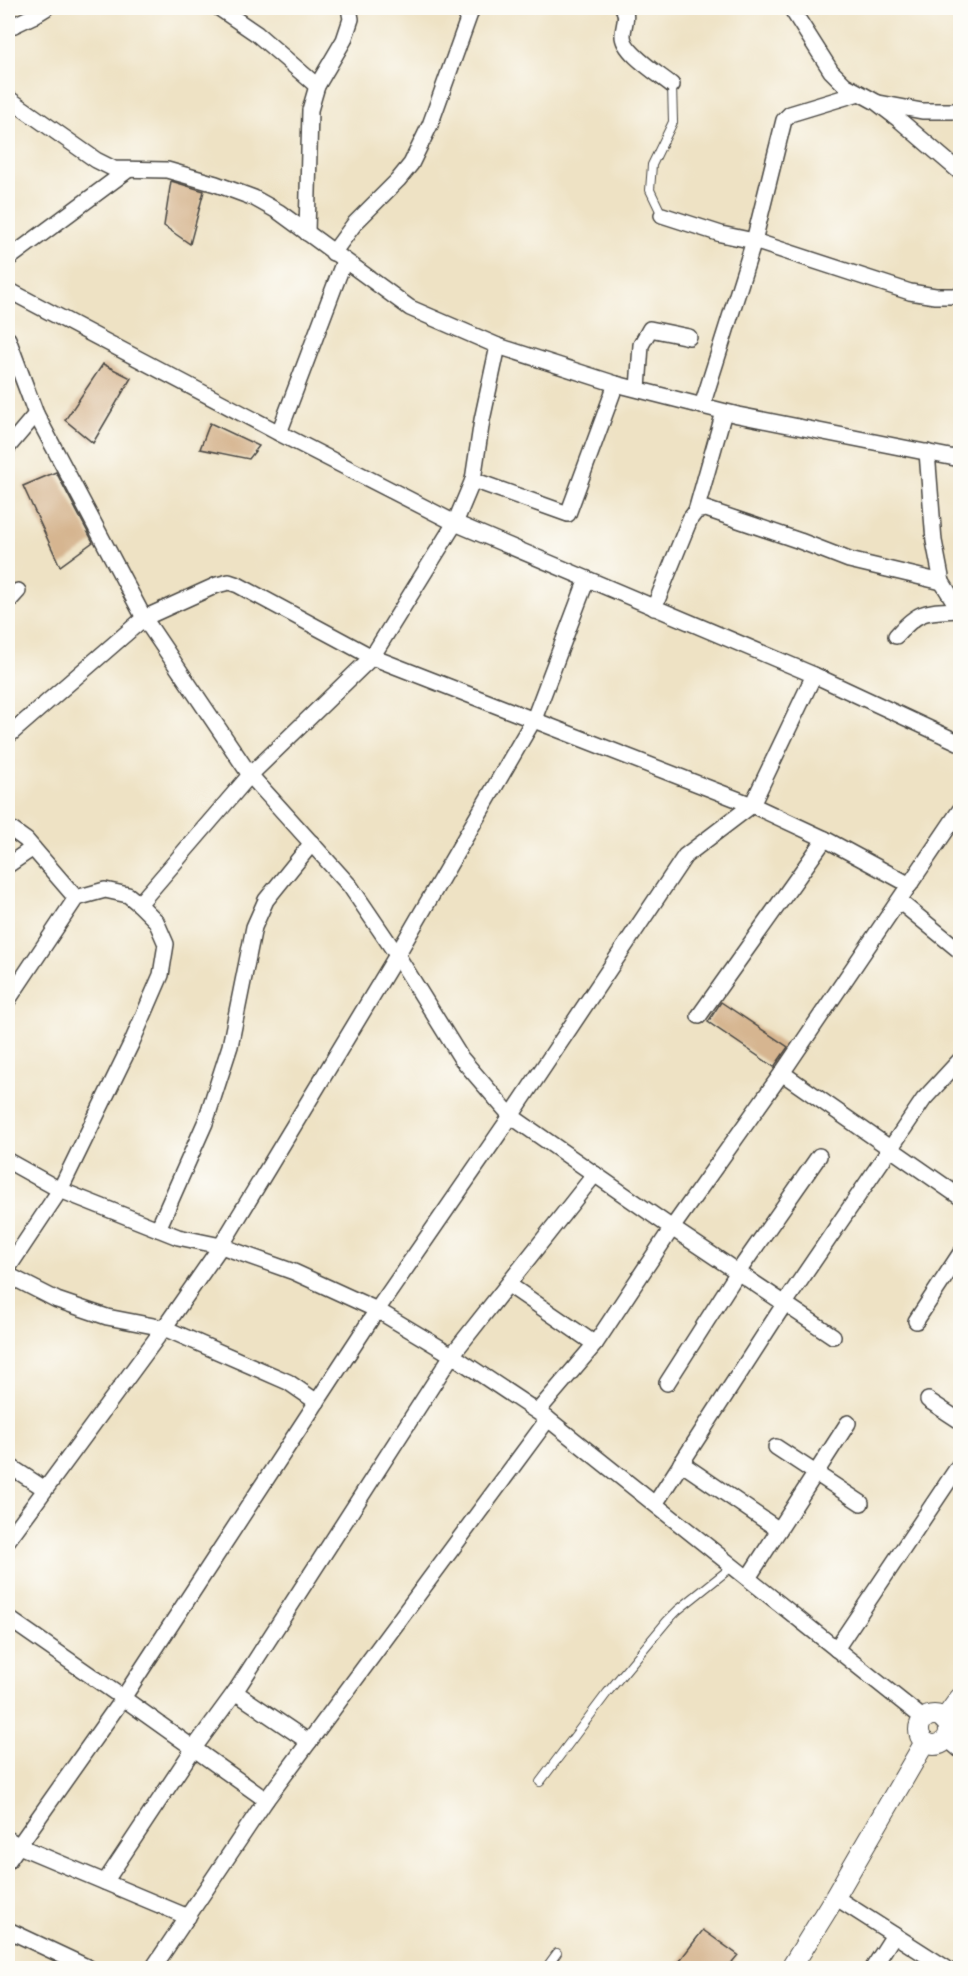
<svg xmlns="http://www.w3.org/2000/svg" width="968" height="1976" font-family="Vollkorn,serif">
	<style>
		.building { fill: #d6b590 }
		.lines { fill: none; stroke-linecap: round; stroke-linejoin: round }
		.service-casing { stroke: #484642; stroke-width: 10 }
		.minor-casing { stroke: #484642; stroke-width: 18 }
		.tertiary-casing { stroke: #484642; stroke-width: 22 }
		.service { stroke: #fff; stroke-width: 8 }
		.minor { stroke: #fff; stroke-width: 15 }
		.tertiary { stroke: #fff; stroke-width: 20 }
	</style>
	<rect width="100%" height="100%" fill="#fdfcf7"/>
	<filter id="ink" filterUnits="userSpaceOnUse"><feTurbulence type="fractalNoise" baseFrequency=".0167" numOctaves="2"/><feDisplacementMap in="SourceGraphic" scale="12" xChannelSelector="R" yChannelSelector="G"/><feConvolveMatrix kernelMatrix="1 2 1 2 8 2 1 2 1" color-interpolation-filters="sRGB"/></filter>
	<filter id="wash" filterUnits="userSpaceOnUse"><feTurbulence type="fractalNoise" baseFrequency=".008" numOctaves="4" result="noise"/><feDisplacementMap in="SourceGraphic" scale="24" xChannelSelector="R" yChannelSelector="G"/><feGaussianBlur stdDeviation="1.35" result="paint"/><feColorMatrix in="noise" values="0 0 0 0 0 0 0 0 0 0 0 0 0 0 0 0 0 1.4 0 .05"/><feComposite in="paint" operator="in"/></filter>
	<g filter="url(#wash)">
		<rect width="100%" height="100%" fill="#eee2c4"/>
		<g id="blocks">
			<g class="building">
				<path d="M171,181L204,191L190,244L164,226Z"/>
				<path d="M103,364L131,378L93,443L65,420Z"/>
				<path d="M210,423L259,446L249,459L200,449Z"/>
				<path d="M56,472L93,542L60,566L23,486Z"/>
				<path d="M721,1002L788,1047L774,1067L708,1022Z"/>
				<path d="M703,1930L738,1955L727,1968H674Z"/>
			</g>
		</g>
	</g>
	<g filter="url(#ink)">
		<use href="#blocks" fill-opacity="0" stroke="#484642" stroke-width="1.5"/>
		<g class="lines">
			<defs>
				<g id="service">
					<path d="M662,215L650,190L652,165L673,122L672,85"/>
					<path d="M540,1782L607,1693L667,1621L678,1610L733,1566"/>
					<path d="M546,1968L557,1953"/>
				</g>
				<g id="minor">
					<path d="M219,8L257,34L317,86"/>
					<path d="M623,8C629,17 623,25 623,35C622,52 660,75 672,85"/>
					<path d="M791,8L831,71L845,85L876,102L897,118L960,172"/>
					<path d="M8,28L33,16L46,8"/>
					<path d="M8,98L96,160L114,169L167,170L216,184L254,198L279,212L410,308L498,346L616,384L738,415L960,459"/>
					<path d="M879,103L922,111H960"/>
					<path d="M662,215L721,234L754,241L910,292L935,296H960"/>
					<path d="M307,233L310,110L317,86L344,40L351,19L349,8"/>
					<path d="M333,253L355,223L398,180L411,164L430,125L472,8"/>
					<path d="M8,259L128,170"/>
					<path d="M8,290L279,433L455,523L814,675L960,743"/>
					<path d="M8,339L36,414L144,618L250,775L350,886L397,955L461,1058L511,1116L672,1228L833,1336"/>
					<path d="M638,389L641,345L650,329L689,337"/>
					<path d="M702,406L754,241L784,120L790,114L859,93"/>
					<path d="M279,433L344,261"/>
					<path d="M8,447L36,414"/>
					<path d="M927,452L934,541L942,582L960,611"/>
					<path d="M473,480L568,514L616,384"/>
					<path d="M696,511L724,412"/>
					<path d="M8,602L18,591"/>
					<path d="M654,608L690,519L696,511L706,509L800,541L849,560L942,582"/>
					<path d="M896,636C920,609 925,612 960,610"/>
					<path d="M8,736L144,618L217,585L229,582L238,585L372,657L752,805L825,839L910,885"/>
					<path d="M8,827L26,840L76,898"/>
					<path d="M8,865L33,848"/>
					<path d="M899,901L960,951"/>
					<path d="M139,904L250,775L372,657L455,523L473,480L482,420L498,346"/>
					<path d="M8,1000L76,898L105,890L128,895L139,904L156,921L166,944L161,975L132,1042L60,1190L8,1268"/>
					<path d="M699,1016L825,839"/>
					<path d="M782,1073L960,1197"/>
					<path d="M8,1161L60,1190L178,1237L221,1246L294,1272L377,1310L452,1355L548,1419L924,1719"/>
					<path d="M158,1229L205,1123L230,1046L254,927L266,900L312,843"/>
					<path d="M8,1275L57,1300L107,1317L164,1328L288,1382L317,1402"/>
					<path d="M509,1285L595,1344"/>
					<path d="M916,1321L960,1254"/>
					<path d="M667,1383L738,1272L819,1156"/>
					<path d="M928,1400L960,1421"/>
					<path d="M538,1411L595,1344L672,1228L782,1073L960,810"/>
					<path d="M776,1447L861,1503"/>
					<path d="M681,1463L779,1530"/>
					<path d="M8,1465L45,1489"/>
					<path d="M655,1504L785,1303L924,1099L960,1060"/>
					<path d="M8,1540L164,1328L221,1246L397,955L534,719L587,579"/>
					<path d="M748,1578L848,1423"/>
					<path d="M8,1618L123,1698L266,1800"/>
					<path d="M836,1649L960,1464"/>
					<path d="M235,1692L309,1742"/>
					<path d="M946,1738L960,1750"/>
					<path d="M8,1839L19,1846L188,1917"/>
					<path d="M8,1861L123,1698L377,1310L511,1116L685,856L752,805L814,675"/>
					<path d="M105,1882L194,1748L235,1692L452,1355L595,1174"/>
					<path d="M835,1897L946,1968"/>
					<path d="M8,1930L89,1968"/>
					<path d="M153,1968L266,1800L548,1419"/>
					<path d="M873,1968L894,1935"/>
				</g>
				<g id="tertiary">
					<circle cx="934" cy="1730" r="15"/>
					<path d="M944,1720L960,1698"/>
					<path d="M791,1968L835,1897L925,1742"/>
				</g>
			</defs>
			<use href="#service" class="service-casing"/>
			<use href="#minor" class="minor-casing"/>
			<use href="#tertiary" class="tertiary-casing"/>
			<use href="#service" class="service"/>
			<use href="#minor" class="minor"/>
			<use href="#tertiary" class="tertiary"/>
		</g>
	</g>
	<rect width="968" height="1976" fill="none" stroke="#fdfcf7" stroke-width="30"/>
</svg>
